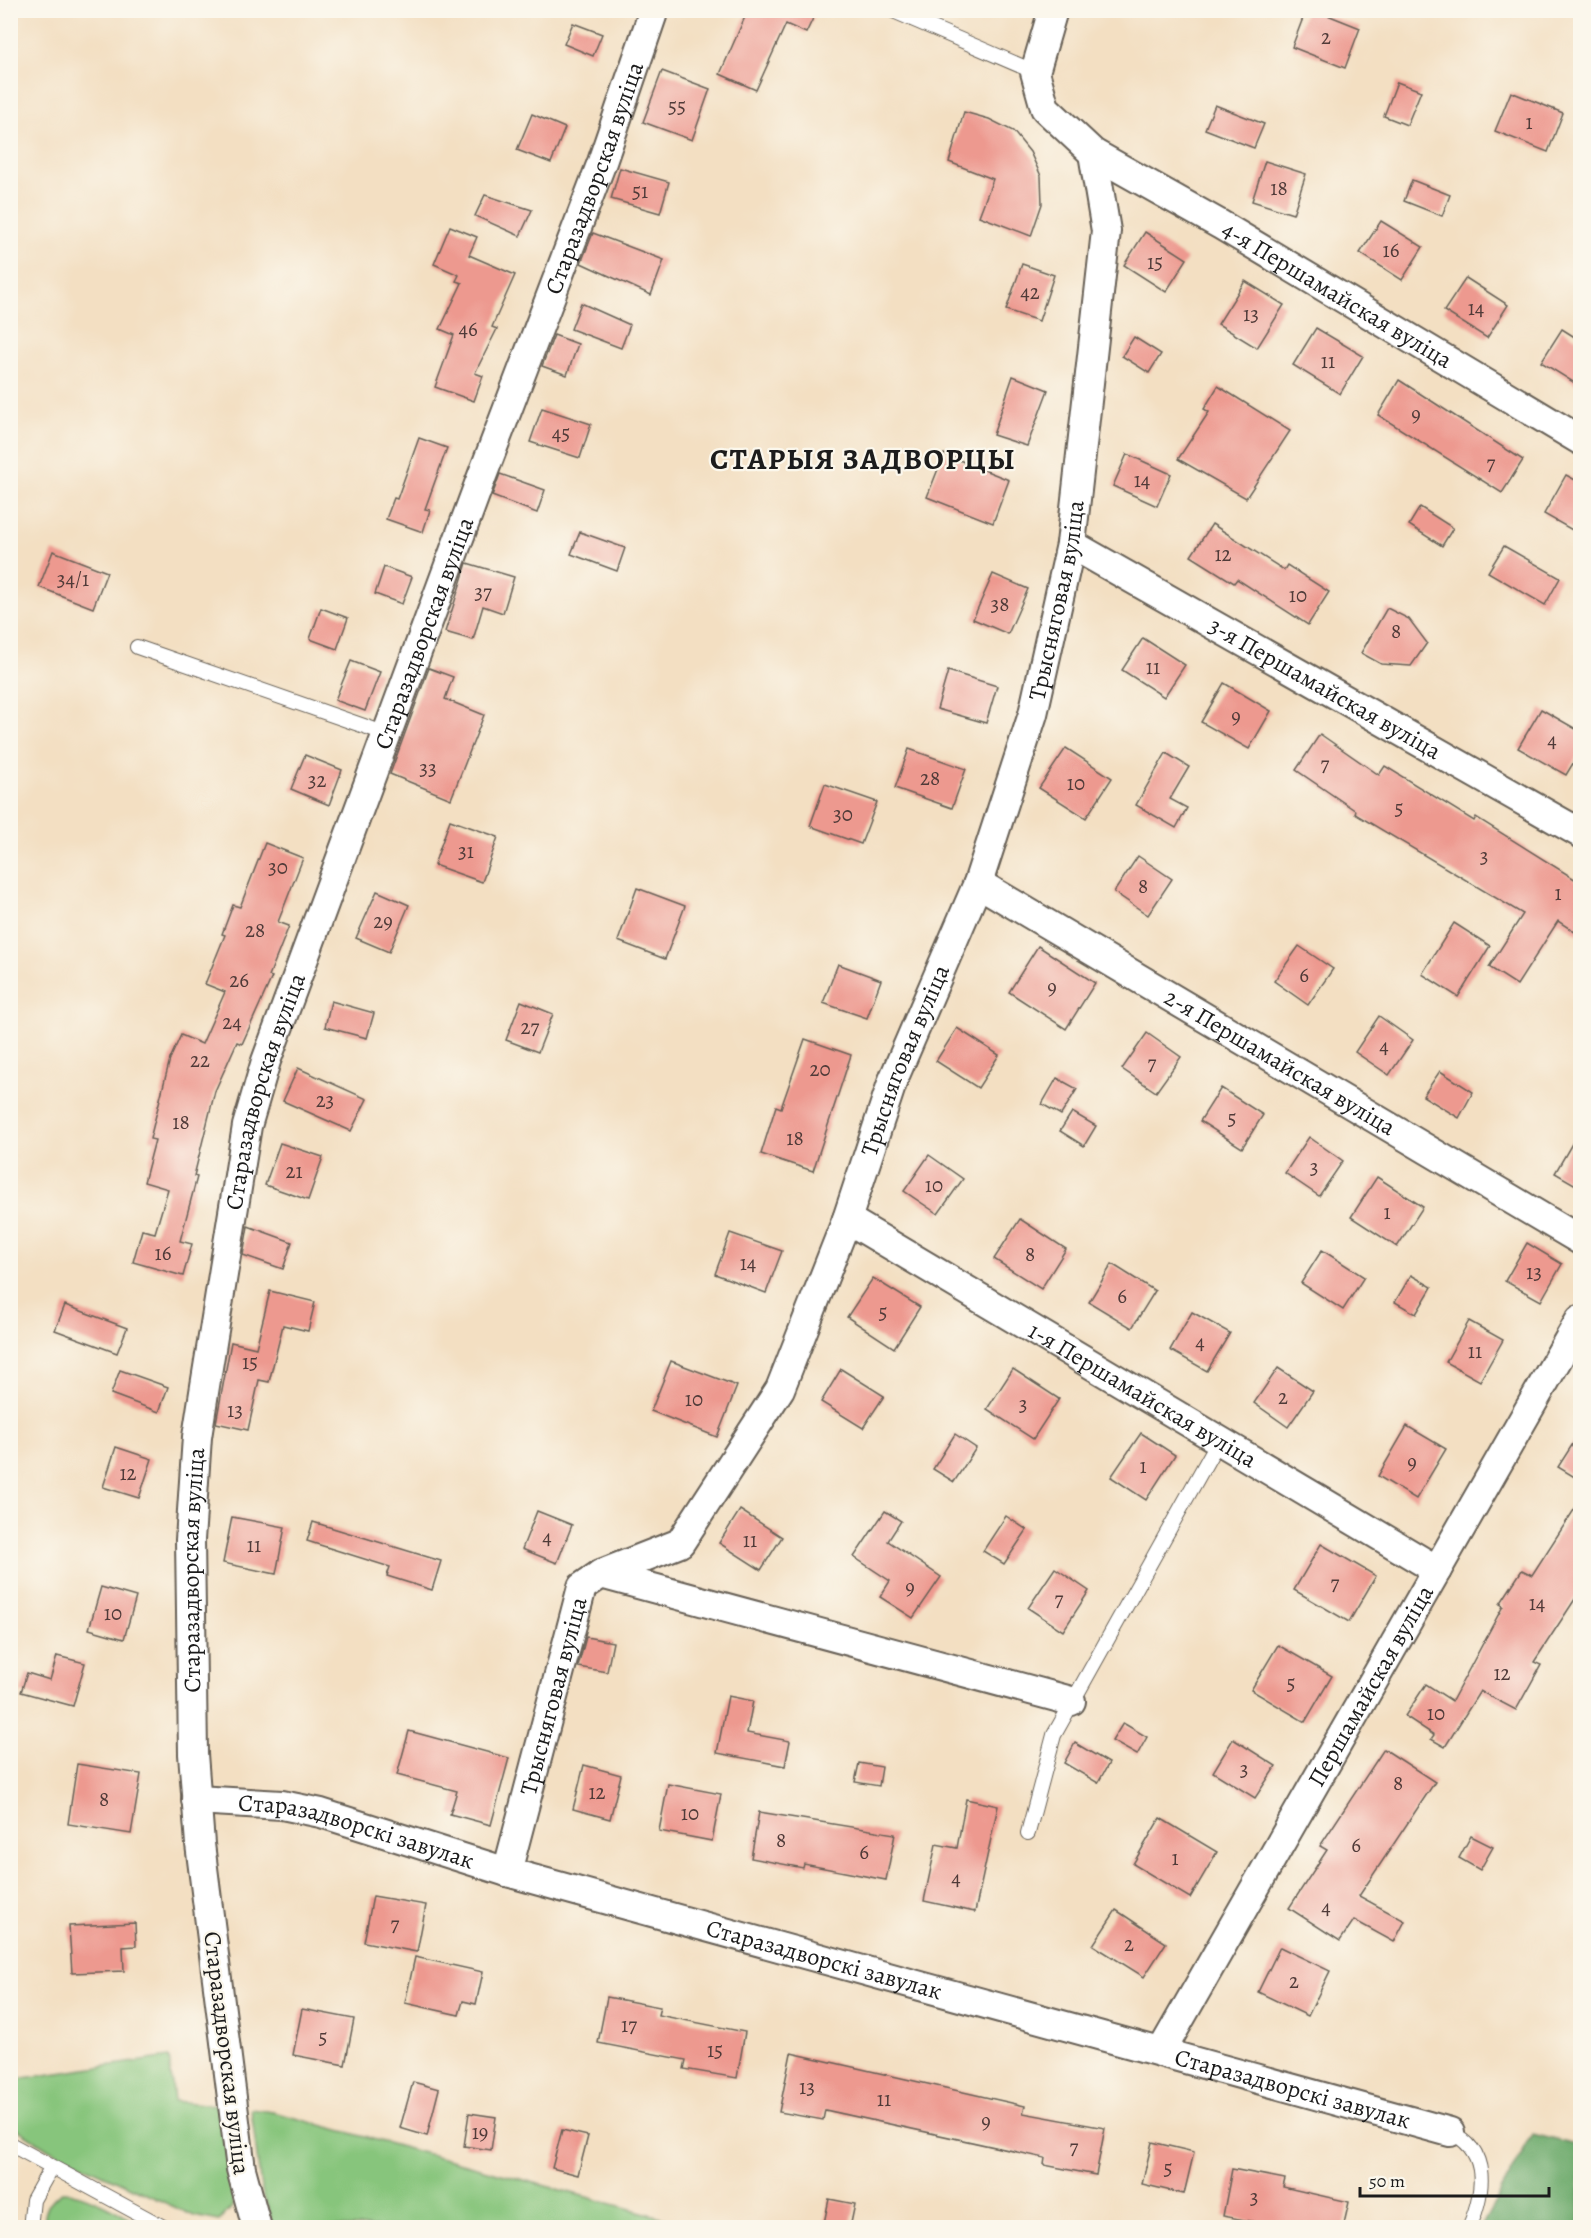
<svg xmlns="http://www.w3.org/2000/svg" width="1591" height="2238" font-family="Alegreya,serif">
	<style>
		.green { fill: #87c57c; stroke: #52704c; stroke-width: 1.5 }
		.forest { fill: #6daa6c; stroke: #446344; stroke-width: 1.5 }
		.building { fill: #ed998f }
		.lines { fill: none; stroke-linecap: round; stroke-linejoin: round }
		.lane-casing { stroke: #676056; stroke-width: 16 }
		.street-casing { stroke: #676056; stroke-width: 32 }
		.lane { stroke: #fff; stroke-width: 14 }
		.street { stroke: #fff; stroke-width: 28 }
		.labels { text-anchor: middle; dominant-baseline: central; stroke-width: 4.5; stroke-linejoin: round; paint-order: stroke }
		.number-label { font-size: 21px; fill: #503b39 }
		.street-label { font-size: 24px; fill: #1c1c1c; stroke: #fbf7ec }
		.district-label { font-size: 30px; font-weight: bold; letter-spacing: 1.5px; fill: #1c1c1c; stroke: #fbf7ec }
	</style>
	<rect width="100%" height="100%" fill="#fbf7ec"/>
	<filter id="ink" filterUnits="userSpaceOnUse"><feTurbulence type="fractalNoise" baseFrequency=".0167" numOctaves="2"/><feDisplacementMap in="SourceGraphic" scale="12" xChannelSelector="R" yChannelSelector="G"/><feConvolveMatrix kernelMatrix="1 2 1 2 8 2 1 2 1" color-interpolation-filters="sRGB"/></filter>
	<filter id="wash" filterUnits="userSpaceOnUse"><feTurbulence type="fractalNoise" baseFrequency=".008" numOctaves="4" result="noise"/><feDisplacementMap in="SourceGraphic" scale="24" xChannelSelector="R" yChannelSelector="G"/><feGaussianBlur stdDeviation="1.35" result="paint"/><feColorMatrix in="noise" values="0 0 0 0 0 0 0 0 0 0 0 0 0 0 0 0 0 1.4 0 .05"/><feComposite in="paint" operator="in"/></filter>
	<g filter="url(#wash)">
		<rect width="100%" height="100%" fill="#f3dfc2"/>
		<g class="green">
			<path d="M169,2057L174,2101L223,2106L233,2199L232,2207L219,2221L194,2216L50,2150L11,2125L10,2080Z"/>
			<path d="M251,2109L273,2112L697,2227H274L261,2188Z"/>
			<path d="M62,2192C80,2191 127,2214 138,2227H45C43,2212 49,2200 62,2192Z"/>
		</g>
		<path class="forest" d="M1533,2134L1580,2146V2227H1481Z"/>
		<g id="blocks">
			<g class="building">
				<path d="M748,10H817L806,33L786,24L756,90L720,74Z"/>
				<path d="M1306,10H1315L1360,28L1345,68L1292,47Z"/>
				<path d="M573,23L602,34L593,56L564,44Z"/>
				<path d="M662,71L710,89L692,140L643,122Z"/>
				<path d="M1397,82L1421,91L1407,125L1384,116Z"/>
				<path d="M1511,92L1563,113L1548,152L1495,131Z"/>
				<path d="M1215,105L1264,124L1254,148L1205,129Z"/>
				<path d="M964,112L989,119L1013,131L1030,152L1041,176L1042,204L1031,236L979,216L993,179L949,162Z"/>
				<path d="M532,114L565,128L551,163L517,150Z"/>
				<path d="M1265,161L1306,174L1293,214L1252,201Z"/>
				<path d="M620,168L669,182L660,213L611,199Z"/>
				<path d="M1412,180L1450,195L1442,216L1404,201Z"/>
				<path d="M485,195L532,210L520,236L475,216Z"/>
				<path d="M1381,221L1423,247L1402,280L1360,253Z"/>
				<path d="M450,226L477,237L469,255L515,275L492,327L497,329L475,373L483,376L474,401L435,387L454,335L440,329L462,283L456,281L459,275L434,264Z"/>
				<path d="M1145,232L1187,259L1166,292L1124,265Z"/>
				<path d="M593,233L664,260L651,295L581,263Z"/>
				<path d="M1022,264L1054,275L1039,321L1006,310Z"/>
				<path d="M1466,278L1508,305L1487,338L1444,311Z"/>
				<path d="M1245,281L1284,305L1257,348L1218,324Z"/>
				<path d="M581,303L630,325L621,348L571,329Z"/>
				<path d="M1316,328L1363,356L1340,394L1293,365Z"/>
				<path d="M1562,329L1581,341V387L1541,362Z"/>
				<path d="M554,335L578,344L567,375L542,366Z"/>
				<path d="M1134,337L1161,354L1149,373L1122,356Z"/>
				<path d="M1013,376L1048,390L1027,446L993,435Z"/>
				<path d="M1399,380L1523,460L1502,493L1378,415Z"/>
				<path d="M1218,386L1290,431L1246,498L1178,459L1209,412L1204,409Z"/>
				<path d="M542,408L591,424L580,458L530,442Z"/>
				<path d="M419,438L447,448L425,509L430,510L423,532L386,519L394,498L397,499Z"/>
				<path d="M944,454L1009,480L993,523L927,497Z"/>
				<path d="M1127,454L1171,474L1157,506L1113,486Z"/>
				<path d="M500,474L545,490L537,513L492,496Z"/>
				<path d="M1566,475L1581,483V535L1544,514Z"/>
				<path d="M1420,507L1453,528L1442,546L1409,525Z"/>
				<path d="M1212,524L1284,570L1287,565L1329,592L1308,625L1237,579L1234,583L1191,556Z"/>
				<path d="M580,532L625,548L617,571L571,554Z"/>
				<path d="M1504,546L1560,578L1545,605L1488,572Z"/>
				<path d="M53,551L107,572L93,608L39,587Z"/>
				<path d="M467,563L514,577L503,613L483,606L473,640L445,632Z"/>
				<path d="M384,567L412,577L402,604L375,594Z"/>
				<path d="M993,574L1028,589L1008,634L973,619Z"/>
				<path d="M321,608L348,618L337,649L310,639Z"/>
				<path d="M1387,608L1409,619L1427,643L1411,666L1381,664L1361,653Z"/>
				<path d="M1143,638L1185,665L1164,697L1122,670Z"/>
				<path d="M351,661L380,672L365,711L335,700Z"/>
				<path d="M429,668L453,677L445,699L484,715L451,799L390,774Z"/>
				<path d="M948,671L997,686L986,723L937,709Z"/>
				<path d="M1224,683L1271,711L1249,749L1201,722Z"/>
				<path d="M1541,709L1581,732V750L1566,775L1518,748Z"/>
				<path d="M1320,734L1379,775L1385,766L1474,821L1476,817L1581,883V936L1558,921L1517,985L1489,967L1523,914L1355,814L1356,811L1296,770Z"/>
				<path d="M1066,748L1112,778L1086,818L1039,788Z"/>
				<path d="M909,749L966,769L952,808L895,788Z"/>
				<path d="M1166,753L1189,767L1170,799L1187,808L1176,828L1136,805Z"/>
				<path d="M305,755L342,770L329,805L291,789Z"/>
				<path d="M825,784L877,802L861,844L810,826Z"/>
				<path d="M450,820L498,837L482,882L434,865Z"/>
				<path d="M265,843L303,858L278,922L289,926L269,976L272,977L242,1044L237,1042L215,1091L194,1176L197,1177L180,1241L192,1244L183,1276L133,1262L142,1230L155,1233L168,1189L144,1182L155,1140L150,1139L170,1059L181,1035L202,1044L225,992L205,984L225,935L222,934L233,905L240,907Z"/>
				<path d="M1138,856L1172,879L1148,915L1114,892Z"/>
				<path d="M637,888L685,906L665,959L618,941Z"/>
				<path d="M377,891L409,905L389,952L356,938Z"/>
				<path d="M1454,923L1490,946L1458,997L1422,974Z"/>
				<path d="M1038,946L1095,983L1066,1029L1009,992Z"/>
				<path d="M1299,946L1333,969L1308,1005L1274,981Z"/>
				<path d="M838,964L881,980L867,1018L823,1003Z"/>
				<path d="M331,1001L374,1013L367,1038L325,1027Z"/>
				<path d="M521,1001L553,1014L538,1052L506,1040Z"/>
				<path d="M1379,1016L1413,1040L1389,1075L1355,1052Z"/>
				<path d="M957,1028L999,1055L978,1088L936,1061Z"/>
				<path d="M1147,1033L1181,1057L1156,1092L1122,1069Z"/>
				<path d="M805,1039L851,1055L813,1171L761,1154L776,1106L781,1108Z"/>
				<path d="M298,1068L367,1099L351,1131L283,1101Z"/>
				<path d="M1440,1071L1473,1092L1459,1118L1423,1096Z"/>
				<path d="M1057,1078L1077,1089L1061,1115L1042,1104Z"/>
				<path d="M1221,1088L1263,1115L1242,1148L1200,1121Z"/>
				<path d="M1072,1112L1096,1126L1084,1146L1060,1131Z"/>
				<path d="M1581,1128V1188L1555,1173Z"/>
				<path d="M1309,1137L1343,1161L1319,1196L1285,1173Z"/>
				<path d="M280,1143L323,1157L308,1200L265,1185Z"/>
				<path d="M929,1155L963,1179L938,1214L904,1191Z"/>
				<path d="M1377,1177L1423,1207L1397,1247L1351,1217Z"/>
				<path d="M1020,1219L1066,1249L1041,1289L994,1259Z"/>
				<path d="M248,1226L292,1242L283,1269L243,1255Z"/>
				<path d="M730,1233L782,1251L766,1293L715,1274Z"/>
				<path d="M1527,1243L1562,1264L1541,1301L1505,1281Z"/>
				<path d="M1322,1250L1364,1277L1343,1310L1301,1283Z"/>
				<path d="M1112,1264L1155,1291L1132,1328L1089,1302Z"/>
				<path d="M1411,1275L1432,1287L1416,1314L1395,1302Z"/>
				<path d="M873,1278L920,1307L894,1348L847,1317Z"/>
				<path d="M270,1291L315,1302L308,1331L283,1325L269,1382L259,1380L248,1430L216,1423L231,1342L256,1348Z"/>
				<path d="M65,1305L127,1328L117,1353L55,1330Z"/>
				<path d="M1192,1312L1230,1333L1207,1371L1170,1350Z"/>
				<path d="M1469,1321L1503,1340L1480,1381L1446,1362Z"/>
				<path d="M671,1361L737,1386L717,1437L651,1411Z"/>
				<path d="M1278,1368L1313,1391L1288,1427L1254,1403Z"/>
				<path d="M841,1369L884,1396L863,1428L821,1402Z"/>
				<path d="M1013,1369L1059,1399L1033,1439L987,1409Z"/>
				<path d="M120,1370L168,1387L159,1412L111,1394Z"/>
				<path d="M1407,1426L1446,1449L1416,1499L1378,1476Z"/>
				<path d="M1581,1431V1481L1558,1467Z"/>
				<path d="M1141,1433L1175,1455L1146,1500L1111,1477Z"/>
				<path d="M955,1434L976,1448L954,1482L933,1469Z"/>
				<path d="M116,1447L152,1459L139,1498L103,1487Z"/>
				<path d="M1581,1499V1590L1534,1662L1541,1665L1516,1710L1480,1691L1445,1747L1431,1739L1434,1735L1405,1716L1426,1684L1452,1701L1503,1606L1500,1604L1522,1570L1532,1575Z"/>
				<path d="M740,1510L782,1537L761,1570L719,1543Z"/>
				<path d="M537,1511L572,1525L557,1563L522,1549Z"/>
				<path d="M885,1511L901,1521L888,1541L941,1577L913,1618L880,1597L890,1581L854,1557Z"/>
				<path d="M1006,1516L1027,1530L1004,1564L983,1551Z"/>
				<path d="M232,1517L285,1527L276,1574L223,1563Z"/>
				<path d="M313,1522L441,1561L432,1590L387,1576L390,1567L307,1541Z"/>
				<path d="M1321,1544L1376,1576L1349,1622L1294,1590Z"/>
				<path d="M1055,1568L1089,1591L1063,1631L1028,1608Z"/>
				<path d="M101,1587L136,1597L124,1639L89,1629Z"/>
				<path d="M586,1637L613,1642L607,1672L578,1667Z"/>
				<path d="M1278,1645L1332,1676L1305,1722L1251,1690Z"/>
				<path d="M57,1656L85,1663L73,1706L21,1692L27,1673L50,1680Z"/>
				<path d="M728,1696L753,1701L747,1733L790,1741L785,1766L717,1753Z"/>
				<path d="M1123,1723L1147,1737L1137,1755L1112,1741Z"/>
				<path d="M409,1731L509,1758L491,1825L450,1814L457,1791L397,1775Z"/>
				<path d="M1233,1739L1276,1766L1255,1798L1213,1772Z"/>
				<path d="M1075,1743L1109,1763L1098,1783L1064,1763Z"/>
				<path d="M1384,1749L1435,1782L1359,1896L1405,1921L1394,1942L1354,1920L1340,1941L1289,1908L1327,1850L1320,1846Z"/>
				<path d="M859,1763L882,1767L879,1786L855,1782Z"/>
				<path d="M77,1764L141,1774L131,1834L68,1824Z"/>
				<path d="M584,1765L621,1775L610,1819L573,1809Z"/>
				<path d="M668,1784L721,1794L712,1841L659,1831Z"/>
				<path d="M966,1799L998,1806L975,1912L924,1901L936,1844L957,1848Z"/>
				<path d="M759,1812L895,1834L886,1880L804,1864L803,1868L751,1858Z"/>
				<path d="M1160,1818L1217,1852L1190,1898L1133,1864Z"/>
				<path d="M1471,1836L1493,1847L1480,1870L1459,1858Z"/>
				<path d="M373,1896L426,1905L417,1952L364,1942Z"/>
				<path d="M1116,1910L1166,1943L1144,1977L1093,1945Z"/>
				<path d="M135,1923L136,1946L123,1947L124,1971L72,1973L69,1926Z"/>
				<path d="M1280,1947L1330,1971L1308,2016L1258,1992Z"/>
				<path d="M415,1957L483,1972L476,2004L463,2001L459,2015L405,2003Z"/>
				<path d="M607,1997L660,2007L658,2015L745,2032L737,2078L684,2069L686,2060L598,2043Z"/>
				<path d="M302,2009L354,2019L345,2065L293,2055Z"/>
				<path d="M791,2053L1025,2106L1023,2113L1105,2128L1096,2175L1044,2165L1045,2158L825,2110L823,2120L779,2112Z"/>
				<path d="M413,2082L439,2089L427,2136L400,2128Z"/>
				<path d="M469,2113L496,2117L491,2150L464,2146Z"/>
				<path d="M562,2130L588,2136L578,2175L552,2168Z"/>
				<path d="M1152,2142L1194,2152L1184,2194L1142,2184Z"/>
				<path d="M1232,2169L1285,2179L1283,2187L1349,2202L1343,2228H1287L1223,2216Z"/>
				<path d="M829,2199L855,2204L850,2228H823Z"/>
			</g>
		</g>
	</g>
	<g filter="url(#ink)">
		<use href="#blocks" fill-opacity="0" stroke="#676056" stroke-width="1.5"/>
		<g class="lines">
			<defs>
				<g id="lane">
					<path d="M891,10L1035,72"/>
					<path d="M137,647L387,734"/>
					<path d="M1028,1833L1054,1735L1219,1440"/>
					<path d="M1450,2132C1491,2151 1484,2193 1469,2228"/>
					<path d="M10,2144L165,2228"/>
					<path d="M30,2228L33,2200L51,2168"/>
				</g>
				<g id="street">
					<path id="s1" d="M1053,10L1035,72L1045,108L1093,153L1221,225L1580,440"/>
					<path id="s2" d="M1071,544L1580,833"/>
					<path id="s3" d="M978,883L1580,1240"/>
					<path id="s4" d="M847,1219L1437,1570"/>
					<path d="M601,1574L1071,1701"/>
					<path id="s5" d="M196,1800L282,1805L321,1813L507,1872L1450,2132"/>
					<path id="s6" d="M507,1872L582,1587L601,1574L680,1543L780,1389L847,1219L893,1080L978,883L1033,714L1071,544L1106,231L1093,153"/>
					<path id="s7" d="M1161,2052L1580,1320"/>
					<path id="s8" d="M257,2228L241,2169L200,1844L193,1754L190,1540L197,1437L205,1386L247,1126L266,1061L479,484L602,162L654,10"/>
				</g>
			</defs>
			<use href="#lane" class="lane-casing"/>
			<use href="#street" class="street-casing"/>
			<use href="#lane" class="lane"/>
			<use href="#street" class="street"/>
		</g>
	</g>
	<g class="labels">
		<g class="number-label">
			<text x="1326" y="37">2</text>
			<text x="677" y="106">55</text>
			<text x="1529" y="122">1</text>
			<text x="1279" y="188">18</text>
			<text x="640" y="191">51</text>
			<text x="1391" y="250">16</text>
			<text x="1155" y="262">15</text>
			<text x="1030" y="292">42</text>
			<text x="1476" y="308">14</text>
			<text x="1251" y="314">13</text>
			<text x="468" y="329">46</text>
			<text x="1328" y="361">11</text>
			<text x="1416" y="414">9</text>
			<text x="561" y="433">45</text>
			<text x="1491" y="463">7</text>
			<text x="1142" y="480">14</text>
			<text x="1223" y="554">12</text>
			<text x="73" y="579">34/1</text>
			<text x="483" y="592">37</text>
			<text x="1298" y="595">10</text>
			<text x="1000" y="604">38</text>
			<text x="1396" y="631">8</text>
			<text x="1153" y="667">11</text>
			<text x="1236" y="716">9</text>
			<text x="1552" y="740">4</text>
			<text x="1325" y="764">7</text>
			<text x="428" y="768">33</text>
			<text x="930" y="778">28</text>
			<text x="317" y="780">32</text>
			<text x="1076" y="783">10</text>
			<text x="1399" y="808">5</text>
			<text x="843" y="814">30</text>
			<text x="466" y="851">31</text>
			<text x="1484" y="856">3</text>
			<text x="278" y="867">30</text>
			<text x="1143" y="886">8</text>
			<text x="1558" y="893">1</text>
			<text x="383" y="921">29</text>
			<text x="255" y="930">28</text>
			<text x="1304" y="975">6</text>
			<text x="239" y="980">26</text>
			<text x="1052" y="987">9</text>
			<text x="232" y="1022">24</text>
			<text x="530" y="1027">27</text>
			<text x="1384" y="1046">4</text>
			<text x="200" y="1060">22</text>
			<text x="1152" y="1063">7</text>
			<text x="820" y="1069">20</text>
			<text x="325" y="1100">23</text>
			<text x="1232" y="1118">5</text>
			<text x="181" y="1122">18</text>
			<text x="795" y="1138">18</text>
			<text x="1314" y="1167">3</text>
			<text x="294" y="1171">21</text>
			<text x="934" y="1185">10</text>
			<text x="1387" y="1212">1</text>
			<text x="163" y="1253">16</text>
			<text x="1030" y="1254">8</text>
			<text x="748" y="1263">14</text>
			<text x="1534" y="1272">13</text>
			<text x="1122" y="1296">6</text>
			<text x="883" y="1312">5</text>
			<text x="1200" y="1342">4</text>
			<text x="1475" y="1351">11</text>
			<text x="250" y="1362">15</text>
			<text x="1283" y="1397">2</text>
			<text x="694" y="1399">10</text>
			<text x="1023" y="1404">3</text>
			<text x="235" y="1410">13</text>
			<text x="1412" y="1462">9</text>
			<text x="1143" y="1466">1</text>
			<text x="128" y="1473">12</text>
			<text x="547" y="1537">4</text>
			<text x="750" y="1540">11</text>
			<text x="254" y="1545">11</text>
			<text x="1335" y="1583">7</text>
			<text x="910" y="1587">9</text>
			<text x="1059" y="1599">7</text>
			<text x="1537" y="1603">14</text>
			<text x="113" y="1613">10</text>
			<text x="1502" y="1673">12</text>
			<text x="1291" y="1683">5</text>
			<text x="1436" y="1713">10</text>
			<text x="1244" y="1769">3</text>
			<text x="1398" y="1783">8</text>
			<text x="597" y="1792">12</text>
			<text x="104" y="1799">8</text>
			<text x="690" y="1813">10</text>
			<text x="781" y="1840">8</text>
			<text x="1356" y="1845">6</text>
			<text x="864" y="1852">6</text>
			<text x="1175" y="1858">1</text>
			<text x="956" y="1878">4</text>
			<text x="1326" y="1907">4</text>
			<text x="395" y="1924">7</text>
			<text x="1129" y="1944">2</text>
			<text x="1294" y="1981">2</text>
			<text x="629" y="2025">17</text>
			<text x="323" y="2037">5</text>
			<text x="715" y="2050">15</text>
			<text x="807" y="2087">13</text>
			<text x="884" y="2099">11</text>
			<text x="986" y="2121">9</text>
			<text x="480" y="2132">19</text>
			<text x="1074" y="2147">7</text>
			<text x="1168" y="2168">5</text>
			<text x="1254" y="2197">3</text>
		</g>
		<g class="street-label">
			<text stroke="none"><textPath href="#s8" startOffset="2121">Старазадворская вуліца</textPath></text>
			<text stroke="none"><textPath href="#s1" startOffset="450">4-я Першамайская вуліца</textPath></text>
			<text stroke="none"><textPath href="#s6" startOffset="1424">Трысняговая вуліца</textPath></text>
			<text stroke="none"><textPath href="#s8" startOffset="1635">Старазадворская вуліца</textPath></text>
			<text stroke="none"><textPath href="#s2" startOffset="292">3-я Першамайская вуліца</textPath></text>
			<text stroke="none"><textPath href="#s6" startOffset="938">Трысняговая вуліца</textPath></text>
			<text stroke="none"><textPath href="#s3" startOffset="351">2-я Першамайская вуліца</textPath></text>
			<text stroke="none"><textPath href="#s8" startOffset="1149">Старазадворская вуліца</textPath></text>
			<text stroke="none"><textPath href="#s4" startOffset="344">1-я Першамайская вуліца</textPath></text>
			<text stroke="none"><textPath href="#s8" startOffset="663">Старазадворская вуліца</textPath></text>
			<text stroke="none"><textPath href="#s7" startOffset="422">Першамайская вуліца</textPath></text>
			<text stroke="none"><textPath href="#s6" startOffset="182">Трысняговая вуліца</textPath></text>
			<text stroke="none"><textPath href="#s5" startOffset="164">Старазадворскі завулак</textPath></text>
			<text stroke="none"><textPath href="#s5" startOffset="650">Старазадворскі завулак</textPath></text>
			<text transform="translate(227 2053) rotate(83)">Старазадворская вуліца</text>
			<text stroke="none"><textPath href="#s5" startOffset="1136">Старазадворскі завулак</textPath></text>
		</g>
		<g class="district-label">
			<text x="863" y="459">СТАРЫЯ ЗАДВОРЦЫ</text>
		</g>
	</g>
	<rect width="1591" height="2238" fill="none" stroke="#fbf7ec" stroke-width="36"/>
	<path d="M1360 2187v9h189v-9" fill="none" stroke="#1c1c1c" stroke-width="3"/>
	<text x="1369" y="2187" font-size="18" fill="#1c1c1c" stroke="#fbf7ec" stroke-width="4.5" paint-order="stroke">50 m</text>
</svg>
